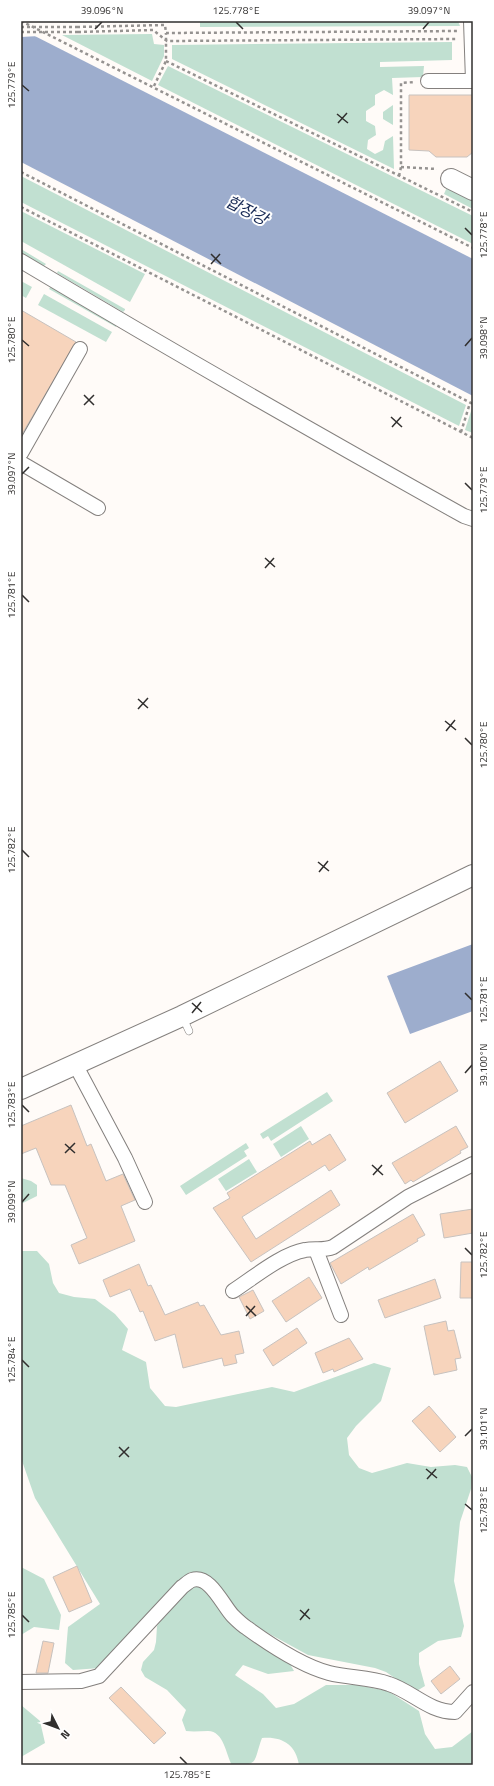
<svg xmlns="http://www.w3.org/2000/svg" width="494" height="1786" font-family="'Titillium Web','Noto Sans KR',sans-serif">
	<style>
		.green { fill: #c1e0d1 }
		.water { fill: #9dadcd }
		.pier { fill: #fffbf8 }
		.building { fill: #f7d4bc; stroke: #c7c2bf }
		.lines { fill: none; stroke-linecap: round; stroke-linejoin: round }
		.lane-casing { stroke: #84807e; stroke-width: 8 }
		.street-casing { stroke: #84807e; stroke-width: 16 }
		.secondary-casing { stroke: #84807e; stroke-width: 22 }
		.path { stroke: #959290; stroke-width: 2.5; stroke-dasharray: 3 3; stroke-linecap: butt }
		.lane { stroke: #fff; stroke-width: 7 }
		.street { stroke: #fff; stroke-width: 14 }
		.secondary { stroke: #fff; stroke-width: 20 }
		.path-bridge { stroke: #959290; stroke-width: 2.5; stroke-dasharray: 3 3; stroke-linecap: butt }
		.ticks { fill: none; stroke: #312f2e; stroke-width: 1.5 }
		.labels { text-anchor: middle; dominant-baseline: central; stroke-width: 4; stroke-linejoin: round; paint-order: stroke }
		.water-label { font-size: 16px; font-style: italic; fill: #192b56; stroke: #fff }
		.neatline { fill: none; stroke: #312f2e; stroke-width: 1.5 }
		.ticks-label { font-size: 10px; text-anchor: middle; fill: #312f2e }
	</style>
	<rect width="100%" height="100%" fill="#fffbf8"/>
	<g class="green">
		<path d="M200,21H458L460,26L200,27Z"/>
		<path d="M152,34L154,44L164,45V56L152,81L62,35Z"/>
		<path d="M452,42V60L380,62V67L424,66L423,77L392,78L393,95L384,90L375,95V105L366,111V121L375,126L376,135L368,140L367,149L375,154L383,150L385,141L393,136L394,169L172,59V45Z"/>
		<path d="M168,66L473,216V244L158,85Z"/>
		<path d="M393,105V125L383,119V112Z"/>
		<path d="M21,176L466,405L459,426L21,202Z"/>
		<path d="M447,187L473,200V209L444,194Z"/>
		<path d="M21,211L145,274L130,302L21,241Z"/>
		<path d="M21,249L46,264L44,266L21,253Z"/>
		<path d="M58,271L125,309V310L123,312L57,273Z"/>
		<path d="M21,281L32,287L26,298L21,295Z"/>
		<path d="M51,286L117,324L116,327L49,289Z"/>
		<path d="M44,294L112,332L106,342L38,305Z"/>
		<path d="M472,408H473V433L465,430Z"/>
		<path d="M327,1092L333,1101L271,1141L268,1136L263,1139L260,1134Z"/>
		<path d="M301,1126L309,1139L281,1157L273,1144Z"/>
		<path d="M246,1143L249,1148L244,1151L247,1156L186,1195L180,1186Z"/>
		<path d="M249,1159L257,1172L226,1191L218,1179Z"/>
		<path d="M21,1178L31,1181L37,1185V1196L21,1204Z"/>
		<path d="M21,1251H37L49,1264L53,1283L59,1293L74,1297L95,1299L115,1314L128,1329L122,1350L146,1362L150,1388L165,1406L176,1407L272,1387L294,1392L374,1363L391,1368L381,1401L356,1426L347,1438L349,1455L359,1468L372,1473L407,1463L431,1467L455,1465L467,1467L472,1477L471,1489L460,1522L454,1581L464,1626L461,1637L438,1641L419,1653V1664L425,1686L415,1692L386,1672L375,1668L308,1655L255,1626L238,1613L214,1581L202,1573L190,1572L174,1586L100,1668L73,1670L65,1663L68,1627L100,1604L35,1498L21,1458Z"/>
		<path d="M21,1567L44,1579L61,1615L59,1630L34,1627L21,1635Z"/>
		<path d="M199,1586L209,1592L289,1662L294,1671L268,1674L243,1665L235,1675L263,1694L276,1708L294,1704L326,1685H357L388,1691L419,1711L425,1734L435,1749L452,1747L473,1731V1765H299C296,1744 281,1736 262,1738C253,1762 260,1765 232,1765C226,1755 224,1731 208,1731C201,1731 194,1732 186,1731L182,1720L186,1710L167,1690L145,1677L141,1670L143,1662L154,1650L156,1642L157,1626L182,1592L191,1587Z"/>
		<path d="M21,1705L40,1721L45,1743L21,1757Z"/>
	</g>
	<g class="water">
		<path d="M21,29L473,259V396L21,162Z"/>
		<path d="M473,944V1011L410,1034L387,976Z"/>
	</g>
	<path class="pier" d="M21,27L22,28L39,36L21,37Z"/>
	<g class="building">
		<path d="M409,95H473V152L467,157H436L429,151L409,150Z"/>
		<path d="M21,310L76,342L21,436Z"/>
		<path d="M440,1061L458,1091L405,1123L387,1093Z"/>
		<path d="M71,1105L87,1146L91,1144L106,1181L123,1174L135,1200L121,1206L135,1241L79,1264L71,1245L87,1238L65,1185H51L36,1148L21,1154V1126Z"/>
		<path d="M456,1126L468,1147L460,1151L461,1153L413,1182L411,1180L405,1184L392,1163Z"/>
		<path d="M330,1134L346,1160L329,1171L325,1165L242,1217L256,1239L331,1190L340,1205L251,1262L213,1208L230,1198L227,1193L310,1141L312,1145Z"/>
		<path d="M473,1209V1233L444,1238L440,1214Z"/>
		<path d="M413,1214L425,1235L417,1239L418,1241L369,1270L368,1267L341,1284L330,1263Z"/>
		<path d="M461,1262H473V1298H460Z"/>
		<path d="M139,1264L148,1286L151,1285L165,1315L198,1302L200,1306L204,1305L221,1335L239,1331L244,1353L235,1355L237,1363L224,1366L222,1358L183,1368L175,1334L155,1341L143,1311L140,1312L130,1289L110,1297L103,1280Z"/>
		<path d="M309,1277L322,1298L286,1322L272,1301Z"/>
		<path d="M435,1279L441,1298L385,1318L378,1300Z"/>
		<path d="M253,1290L264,1311L250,1319L239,1297Z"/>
		<path d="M446,1321L448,1331L454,1330L461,1358L455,1359L457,1370L434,1375L424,1326Z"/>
		<path d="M297,1328L307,1343L273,1366L263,1350Z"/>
		<path d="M349,1338L363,1359L334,1372L333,1369L323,1373L315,1353Z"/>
		<path d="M429,1406L456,1437L440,1452L412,1421Z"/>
		<path d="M77,1566L92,1602L69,1612L53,1577Z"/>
		<path d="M43,1641L54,1643L48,1673H36Z"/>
		<path d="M450,1666L460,1679L441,1694L431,1681Z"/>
		<path d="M121,1687L166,1733L154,1744L109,1698Z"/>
	</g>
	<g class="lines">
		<defs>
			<path id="lane" d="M183,1018L189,1031"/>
			<g id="street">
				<path d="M471,21L473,81"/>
				<path d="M428,81H472"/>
				<path d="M21,261C167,348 315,433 464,516L473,519"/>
				<path d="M21,453L80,349"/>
				<path d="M21,463L98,508"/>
				<path d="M75,1064L125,1158L145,1202"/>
				<path d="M316,1250L341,1315"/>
				<path d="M233,1291C253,1278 282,1254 305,1250C315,1248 323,1251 333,1247L408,1197L473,1164"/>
				<path d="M21,1682L81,1681L99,1676L182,1587C185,1585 189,1581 192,1580C210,1574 223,1606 233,1616C237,1620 242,1625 247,1628C269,1644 303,1666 329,1673C349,1678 370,1677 389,1684C413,1692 429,1712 455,1712L473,1692"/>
			</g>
			<g id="secondary">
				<path d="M451,179L473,190"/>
				<path d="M21,1089L182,1016L473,875"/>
			</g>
		</defs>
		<use href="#lane" class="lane-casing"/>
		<use href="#street" class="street-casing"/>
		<use href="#secondary" class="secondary-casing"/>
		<g class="path">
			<path d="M21,21L473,248"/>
			<path d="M77,27L165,25L166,33L459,31"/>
			<path d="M78,32L153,30L167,41L458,39"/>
			<path d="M166,61L473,212"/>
			<path d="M154,86L166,61V33"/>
			<path d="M401,167L437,169"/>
			<path d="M21,172L473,404"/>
			<path d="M399,176L401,167V83L415,82"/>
			<path d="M21,207L473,438"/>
			<path d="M461,432L470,403"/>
		</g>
		<use href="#lane" class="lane"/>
		<use href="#street" class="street"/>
		<use href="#secondary" class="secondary"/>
		<g class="path-bridge">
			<path d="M21,27H77"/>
			<path d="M21,32H78"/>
		</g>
	</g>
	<path class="ticks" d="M236,22L243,29M95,29L102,22M423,29L429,22M22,85L29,91M337,114L348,123M338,123L347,113M465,228L472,235M211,254L221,264M211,264L220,254M22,340L29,346M465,346L472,338M84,395L94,405M84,405L94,395M391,417L402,427M392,427L401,417M22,474L29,467M465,483L472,490M265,558L275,567M265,568L274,558M22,595L29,602M138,699L148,708M138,709L148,698M445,721L456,730M446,731L455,720M465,738L472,745M22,850L29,857M318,862L329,871M319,872L328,861M465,993L472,1000M192,1003L202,1012M192,1013L201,1002M465,1073L472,1065M22,1105L29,1112M65,1144L75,1153M65,1153L75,1143M372,1165L383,1175M373,1175L382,1165M22,1202L29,1194M465,1248L472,1255M246,1306L256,1316M246,1316L255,1306M22,1360L29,1367M465,1436L472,1429M119,1447L129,1457M119,1457L129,1447M426,1469L437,1478M427,1479L436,1469M465,1504L472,1510M300,1610L310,1619M22,1615L29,1622M300,1620L309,1609M180,1757L187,1764"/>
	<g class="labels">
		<g class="water-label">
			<text transform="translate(247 210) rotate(27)">합장강</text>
		</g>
	</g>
	<rect width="494" height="1786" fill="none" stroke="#ffffff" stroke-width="44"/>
	<g transform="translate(58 1728) rotate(132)" stroke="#ffffff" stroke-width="3" paint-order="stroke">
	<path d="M0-3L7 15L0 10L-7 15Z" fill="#312f2e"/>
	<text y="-6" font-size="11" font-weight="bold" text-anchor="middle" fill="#312f2e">N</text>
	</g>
	<rect x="22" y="22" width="450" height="1742" class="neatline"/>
	<g class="ticks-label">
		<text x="102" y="14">39.096°N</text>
		<text x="236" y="14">125.778°E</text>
		<text x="429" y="14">39.097°N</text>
		<text transform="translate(11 85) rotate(-90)" y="4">125.779°E</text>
		<text transform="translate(483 235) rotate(-90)" y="4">125.778°E</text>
		<text transform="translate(483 338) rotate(-90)" y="4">39.098°N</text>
		<text transform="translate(11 340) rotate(-90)" y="4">125.780°E</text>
		<text transform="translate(11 474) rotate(-90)" y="4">39.097°N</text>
		<text transform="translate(483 490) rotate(-90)" y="4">125.779°E</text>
		<text transform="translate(11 595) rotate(-90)" y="4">125.781°E</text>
		<text transform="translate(483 745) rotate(-90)" y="4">125.780°E</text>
		<text transform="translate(11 850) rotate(-90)" y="4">125.782°E</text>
		<text transform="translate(483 1000) rotate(-90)" y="4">125.781°E</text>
		<text transform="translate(483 1065) rotate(-90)" y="4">39.100°N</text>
		<text transform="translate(11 1105) rotate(-90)" y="4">125.783°E</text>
		<text transform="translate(11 1202) rotate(-90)" y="4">39.099°N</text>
		<text transform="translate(483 1255) rotate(-90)" y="4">125.782°E</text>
		<text transform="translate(11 1360) rotate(-90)" y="4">125.784°E</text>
		<text transform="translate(483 1429) rotate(-90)" y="4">39.101°N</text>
		<text transform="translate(483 1510) rotate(-90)" y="4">125.783°E</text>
		<text transform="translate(11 1615) rotate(-90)" y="4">125.785°E</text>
		<text x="187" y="1778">125.785°E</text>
	</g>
</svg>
